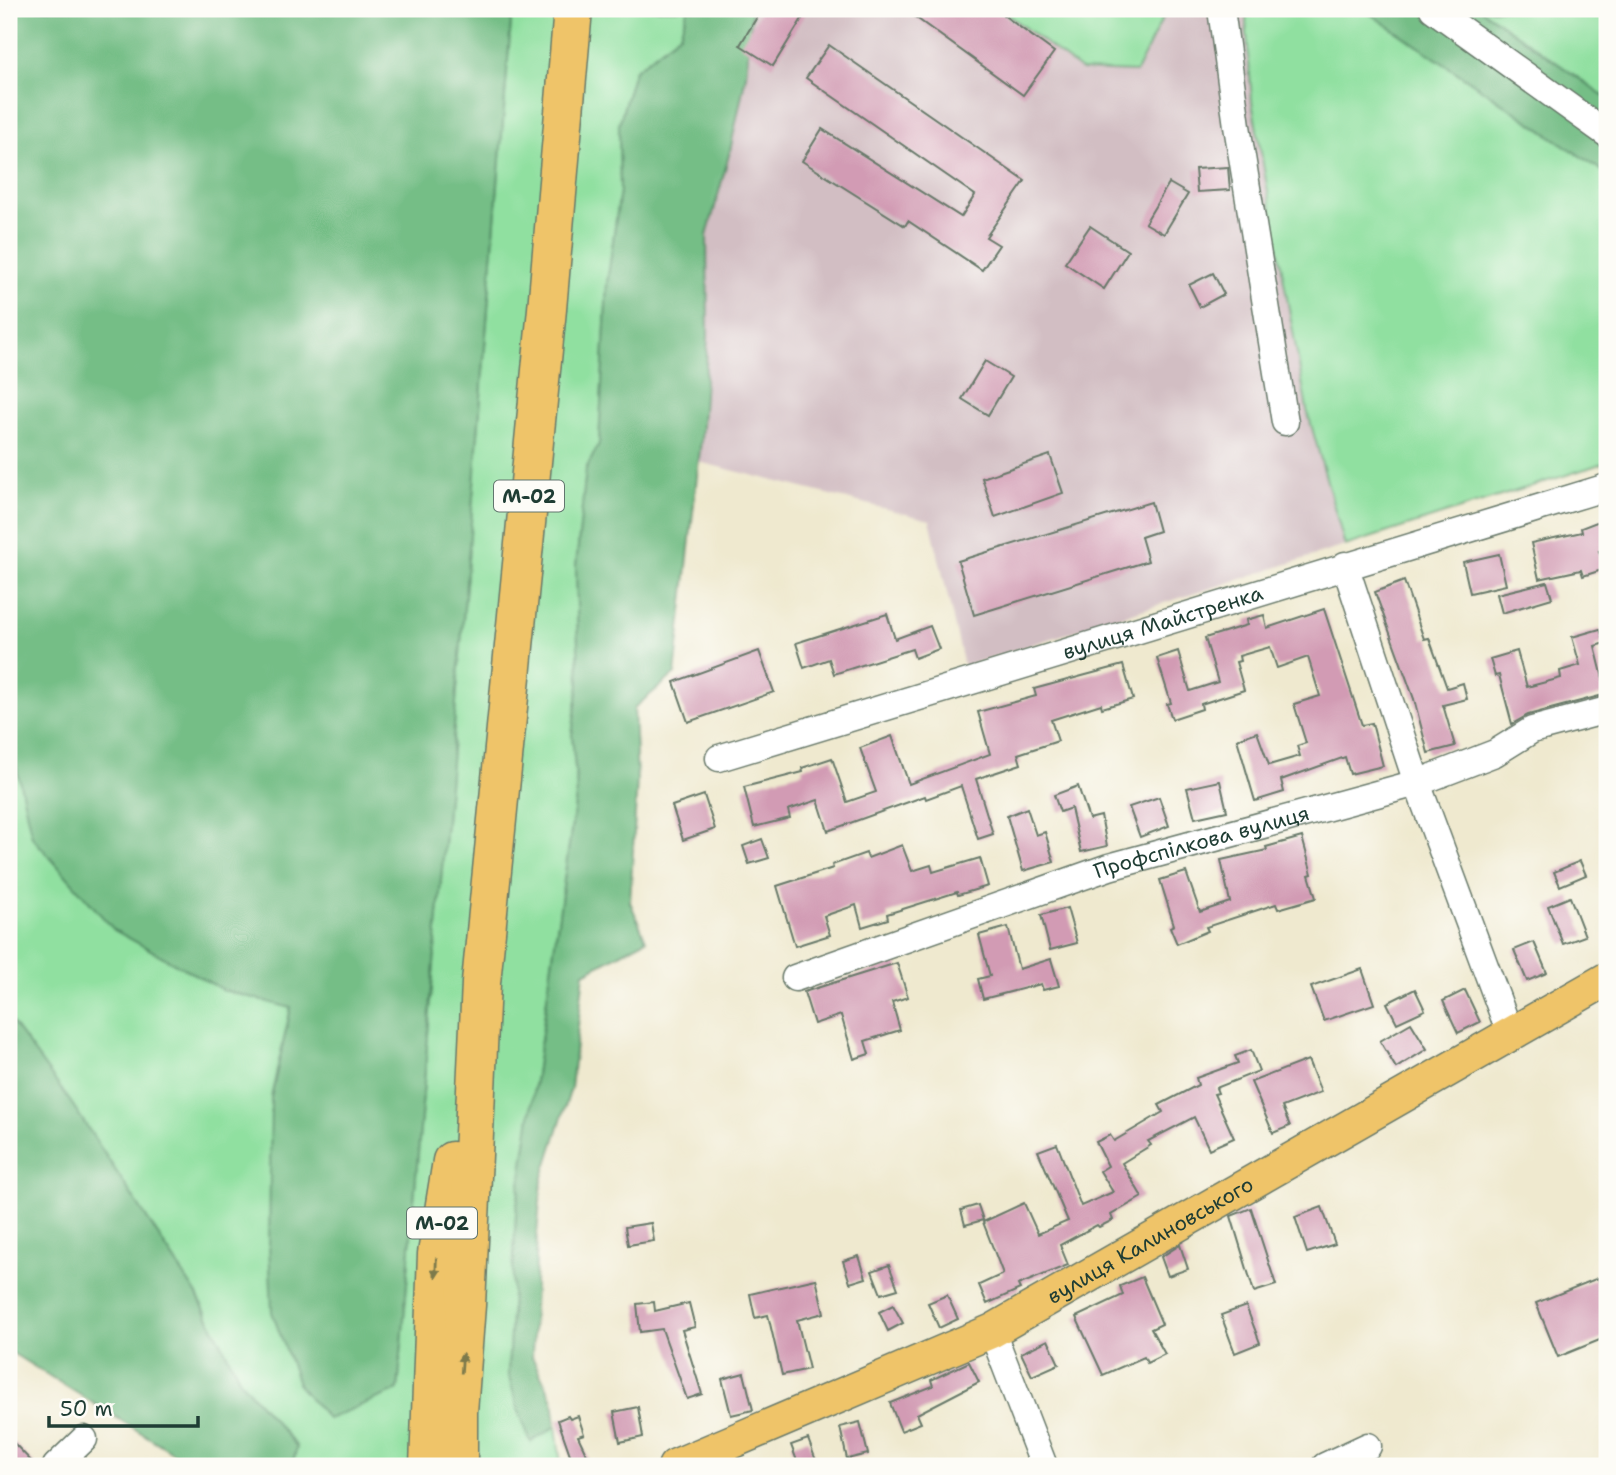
<svg xmlns="http://www.w3.org/2000/svg" width="1616" height="1475" font-family="'Shantell Sans',sans-serif">
	<style>
		.industrial { fill: #d2bec3 }
		.green { fill: #90e0a0; stroke: #588e6a; stroke-width: 2 }
		.forest { fill: #74be86; stroke: #4a7e5d; stroke-width: 2 }
		.building { fill: #d29bb4 }
		.lines { fill: none; stroke-linecap: round; stroke-linejoin: round }
		.minor-casing { stroke: #68796a; stroke-width: 29 }
		.major-casing { stroke: #68796a; stroke-width: 36 }
		.highway-casing { stroke: #68796a; stroke-width: 41 }
		.minor { stroke: #fff; stroke-width: 26 }
		.major { stroke: #efc469; stroke-width: 33 }
		.highway { stroke: #efc469; stroke-width: 38 }
		.oneway { fill: #7d7a4c }
		.labels { text-anchor: middle; dominant-baseline: central; stroke-width: 5; stroke-linejoin: round; paint-order: stroke }
		.shield { fill: #fdfcf7; stroke: #62766e; stroke-width: 2 }
		.shield-label { font-size: 19px; font-weight: bold; fill: #1f3d34 }
		.street-label { font-size: 21px; fill: #1f3d34; stroke: #fdfcf7 }
	</style>
	<rect width="100%" height="100%" fill="#fdfcf7"/>
	<filter id="ink" filterUnits="userSpaceOnUse"><feTurbulence type="fractalNoise" baseFrequency=".0143" numOctaves="2"/><feDisplacementMap in="SourceGraphic" scale="14" xChannelSelector="R" yChannelSelector="G"/><feConvolveMatrix kernelMatrix="1 2 1 2 8 2 1 2 1" color-interpolation-filters="sRGB"/></filter>
	<filter id="wash" filterUnits="userSpaceOnUse"><feTurbulence type="fractalNoise" baseFrequency=".00686" numOctaves="4" result="noise"/><feDisplacementMap in="SourceGraphic" scale="28" xChannelSelector="R" yChannelSelector="G"/><feGaussianBlur stdDeviation="1.57" result="paint"/><feColorMatrix in="noise" values="0 0 0 0 0 0 0 0 0 0 0 0 0 0 0 0 0 1.4 0 .05"/><feComposite in="paint" operator="in"/></filter>
	<g filter="url(#wash)">
		<rect width="100%" height="100%" fill="#efe9cf"/>
		<path class="industrial" d="M752,9H1248L1246,21L1252,102L1307,410L1345,546L964,666L930,520L699,462L708,336L707,236L730,151Z"/>
		<g class="green">
			<path d="M512,9H688L680,34L634,71L619,125L620,191L607,284L599,444L586,469L576,566L579,685L572,735L577,790L516,1213L508,1374L531,1442L556,1426L561,1466H292L297,1447L241,1382L197,1295L72,1104L9,1018V710L11,743L223,990L291,1007L271,1098L398,1390L467,572Z"/>
			<path d="M1000,9H1167L1136,72L1081,70Z"/>
			<path d="M1248,9H1363L1607,174V462L1345,546L1307,410L1252,102L1246,21Z"/>
			<path d="M1480,9H1607V98Z"/>
		</g>
		<g class="forest">
			<path d="M9,9H512L467,572L398,1390L328,1419L299,1386L272,1312L269,1245L271,1098L291,1008L223,990L114,930L32,837L11,743L9,710Z"/>
			<path d="M688,9H752L746,75L730,151L707,236L708,336L701,440L675,674L634,708L637,780L630,902L646,940L584,973L571,1088L542,1180L537,1234L532,1357L553,1400L556,1426L531,1442L519,1412L508,1374L516,1213L577,790L572,735L579,685L576,566L586,469L599,444L607,284L620,191L619,125L634,71L680,34Z"/>
			<path d="M1363,9H1480L1607,98V174Z"/>
			<path d="M9,1018L72,1104L197,1295L241,1382L297,1447L292,1466H195L9,1351Z"/>
		</g>
		<g id="blocks">
			<g class="building">
				<path d="M762,9H808L773,66L740,45Z"/>
				<path d="M904,9H995L1054,52L1023,95Z"/>
				<path d="M829,45L1025,181L986,237L999,245L982,270L908,221L905,226L802,161L822,129L961,217L975,195L806,78Z"/>
				<path d="M1228,167L1230,190L1197,192L1195,169Z"/>
				<path d="M1169,183L1188,194L1164,234L1145,223Z"/>
				<path d="M1090,226L1128,251L1104,289L1065,263Z"/>
				<path d="M1213,273L1224,294L1200,307L1189,285Z"/>
				<path d="M985,361L1011,377L988,415L962,399Z"/>
				<path d="M1050,455L1063,493L995,517L982,478Z"/>
				<path d="M1151,502L1159,531L1141,537L1148,561L974,615L958,561Z"/>
				<path d="M1607,518V549L1599,551L1605,569L1583,576L1581,570L1539,579L1531,543L1582,532L1581,528Z"/>
				<path d="M1499,554L1506,585L1470,593L1463,562Z"/>
				<path d="M1404,581L1424,639L1429,638L1447,688L1463,683L1467,699L1443,705L1455,746L1428,753L1414,699L1375,592Z"/>
				<path d="M1547,582L1552,598L1502,613L1497,594Z"/>
				<path d="M1324,609L1362,725L1372,723L1383,766L1350,774L1345,757L1281,780L1284,792L1255,801L1237,739L1257,732L1269,765L1300,756L1297,746L1306,743L1294,704L1320,696L1308,657L1277,668L1270,647L1239,656L1240,661L1236,662L1244,690L1201,704L1202,709L1172,719L1167,704L1171,703L1157,658L1178,651L1190,691L1218,682L1205,638L1247,625L1246,620L1264,615L1267,628Z"/>
				<path d="M887,614L895,639L930,626L939,649L915,658L912,649L834,674L829,659L804,668L796,643Z"/>
				<path d="M1600,629L1605,643L1595,646L1607,694L1528,715L1512,724L1499,675L1495,676L1490,659L1517,651L1527,687L1561,678L1560,671L1580,665L1572,637Z"/>
				<path d="M759,651L774,692L688,722L674,682Z"/>
				<path d="M1123,665L1133,699L1102,708L1101,704L1051,720L1058,741L1018,754L1021,764L976,779L993,834L978,839L961,786L926,799L925,796L828,831L818,800L788,810L790,818L754,827L744,787L803,772L802,768L832,758L847,802L876,792L860,748L892,736L909,784L990,754L978,712L1036,696L1034,689Z"/>
				<path d="M1220,781L1227,811L1195,818L1187,788Z"/>
				<path d="M1078,786L1089,819L1101,816L1107,846L1081,852L1071,808L1060,812L1054,795Z"/>
				<path d="M704,795L715,829L683,840L672,806Z"/>
				<path d="M1159,797L1169,826L1140,837L1129,807Z"/>
				<path d="M1027,808L1036,835L1045,832L1054,862L1023,871L1007,816Z"/>
				<path d="M1302,837L1312,874L1309,875L1316,898L1278,909L1276,904L1206,927L1208,931L1177,944L1170,927L1174,925L1160,880L1186,872L1200,912L1230,902L1221,860L1267,850L1266,847Z"/>
				<path d="M762,839L769,858L749,864L743,846Z"/>
				<path d="M902,845L912,871L931,865L933,872L980,858L988,886L958,895L957,892L887,914L888,919L862,927L856,905L824,916L830,935L795,946L777,886L833,868L832,865L866,853L868,858Z"/>
				<path d="M1580,861L1586,875L1560,886L1554,872Z"/>
				<path d="M1570,897L1585,936L1563,944L1548,906Z"/>
				<path d="M1067,908L1077,943L1050,950L1041,915Z"/>
				<path d="M1008,927L1019,969L1051,959L1059,986L1043,990L1041,984L983,999L978,979L990,976L979,935Z"/>
				<path d="M1534,942L1547,973L1527,981L1514,950Z"/>
				<path d="M897,963L908,997L892,1002L900,1030L865,1041L869,1054L854,1059L841,1015L814,1024L804,992Z"/>
				<path d="M1362,969L1374,1004L1324,1021L1311,987Z"/>
				<path d="M1415,989L1425,1010L1397,1023L1387,1003Z"/>
				<path d="M1465,990L1480,1022L1458,1033L1443,1001Z"/>
				<path d="M1411,1023L1427,1049L1396,1068L1380,1041Z"/>
				<path d="M1251,1050L1259,1071L1216,1088L1218,1093L1214,1094L1234,1138L1209,1149L1194,1117L1148,1141L1151,1145L1122,1163L1142,1197L1111,1215L1113,1220L1099,1227L1097,1225L1060,1245L1068,1265L1018,1285L1020,1289L987,1304L979,1285L1003,1274L983,1222L1024,1203L1038,1234L1068,1221L1038,1151L1057,1144L1081,1206L1113,1192L1100,1171L1108,1166L1096,1142L1110,1135L1114,1141L1163,1112L1159,1105L1198,1085L1196,1078L1238,1063L1235,1056Z"/>
				<path d="M1308,1060L1321,1092L1282,1107L1290,1126L1273,1133L1251,1082Z"/>
				<path d="M978,1205L983,1220L965,1225L961,1210Z"/>
				<path d="M1322,1207L1335,1244L1307,1253L1295,1217Z"/>
				<path d="M1251,1208L1276,1285L1254,1292L1231,1216Z"/>
				<path d="M651,1223L654,1241L628,1245L625,1227Z"/>
				<path d="M1180,1245L1188,1269L1168,1276L1161,1257Z"/>
				<path d="M859,1256L866,1278L850,1283L843,1261Z"/>
				<path d="M889,1265L898,1289L881,1294L872,1271Z"/>
				<path d="M1142,1277L1162,1324L1151,1329L1165,1354L1147,1363L1144,1357L1103,1375L1076,1317L1123,1295L1120,1286Z"/>
				<path d="M1598,1278L1607,1301V1337L1558,1357L1536,1303Z"/>
				<path d="M816,1279L824,1313L797,1320L809,1369L782,1375L768,1315L755,1318L750,1294Z"/>
				<path d="M947,1295L958,1319L939,1328L928,1303Z"/>
				<path d="M654,1302L655,1311L689,1303L695,1327L682,1330L702,1394L687,1399L662,1329L640,1332L637,1304Z"/>
				<path d="M893,1305L903,1323L888,1331L879,1312Z"/>
				<path d="M1246,1306L1260,1343L1235,1353L1221,1315Z"/>
				<path d="M1048,1340L1059,1364L1032,1376L1021,1353Z"/>
				<path d="M969,1362L979,1382L917,1414L921,1423L901,1431L890,1403L933,1386L931,1380Z"/>
				<path d="M744,1373L753,1410L731,1415L722,1379Z"/>
				<path d="M638,1407L643,1437L620,1442L614,1412Z"/>
				<path d="M568,1416L570,1419L578,1416L584,1434L578,1436L592,1466H574L558,1420Z"/>
				<path d="M860,1422L868,1454L847,1459L840,1427Z"/>
				<path d="M9,1438L36,1466H9Z"/>
				<path d="M808,1439L818,1466H799L791,1445Z"/>
			</g>
		</g>
	</g>
	<g filter="url(#ink)">
		<use href="#blocks" fill-opacity="0" stroke="#68796a" stroke-width="2"/>
		<g class="lines">
			<defs>
				<g id="minor">
					<path d="M1221,9L1237,126L1285,422"/>
					<path d="M1433,9L1607,134"/>
					<path d="M1345,565L1417,783L1511,1036"/>
					<path id="s1" d="M719,758L1607,487"/>
					<path id="s2" d="M795,978L1109,867L1417,783L1495,753L1532,730L1607,710"/>
					<path d="M992,1331L1044,1466"/>
					<path d="M56,1466L84,1439"/>
					<path d="M1325,1466L1368,1446"/>
				</g>
				<g id="major">
					<path id="s3" d="M675,1466L992,1331L1607,979"/>
				</g>
				<g id="highway">
					<path d="M429,1466L437,1254L452,1161"/>
					<path d="M458,1466V1412L466,1305L481,983L547,309L573,9"/>
				</g>
			</defs>
			<use href="#minor" class="minor-casing"/>
			<use href="#major" class="major-casing"/>
			<use href="#highway" class="highway-casing"/>
			<use href="#minor" class="minor"/>
			<use href="#major" class="major"/>
			<use href="#highway" class="highway"/>
		</g>
		<defs><path id="oneway-solid" d="M-6-.8H1V-3.2L6.5 0L1 3.2V.8H-6Z" transform="scale(1.75)"/></defs>
		<g class="oneway">
			<use href="#oneway-solid" transform="translate(436 1268) rotate(92)"/>
			<use href="#oneway-solid" transform="translate(462 1363) rotate(-86)"/>
		</g>
	</g>
	<g class="labels">
		<g class="shield">
			<rect x="494" y="480.5" width="70" height="31" rx="5"/>
			<rect x="407" y="1207.5" width="70" height="31" rx="5"/>
		</g>
		<g class="shield-label">
			<text x="529" y="496">М-02</text>
			<text x="442" y="1223">М-02</text>
		</g>
		<g class="street-label">
			<text stroke="none"><textPath href="#s1" startOffset="464">вулиця Майстренка</textPath></text>
			<text stroke="none"><textPath href="#s2" startOffset="429">Профспілкова вулиця</textPath></text>
			<text stroke="none"><textPath href="#s3" startOffset="527">вулиця Калиновського</textPath></text>
		</g>
	</g>
	<rect width="1616" height="1475" fill="none" stroke="#fdfcf7" stroke-width="35"/>
	<path d="M49 1416v10h149v-10" fill="none" stroke="#1f3d34" stroke-width="3.5"/>
	<text x="60" y="1416" font-size="21" fill="#1f3d34" stroke="#fdfcf7" stroke-width="5" paint-order="stroke">50 m</text>
</svg>
